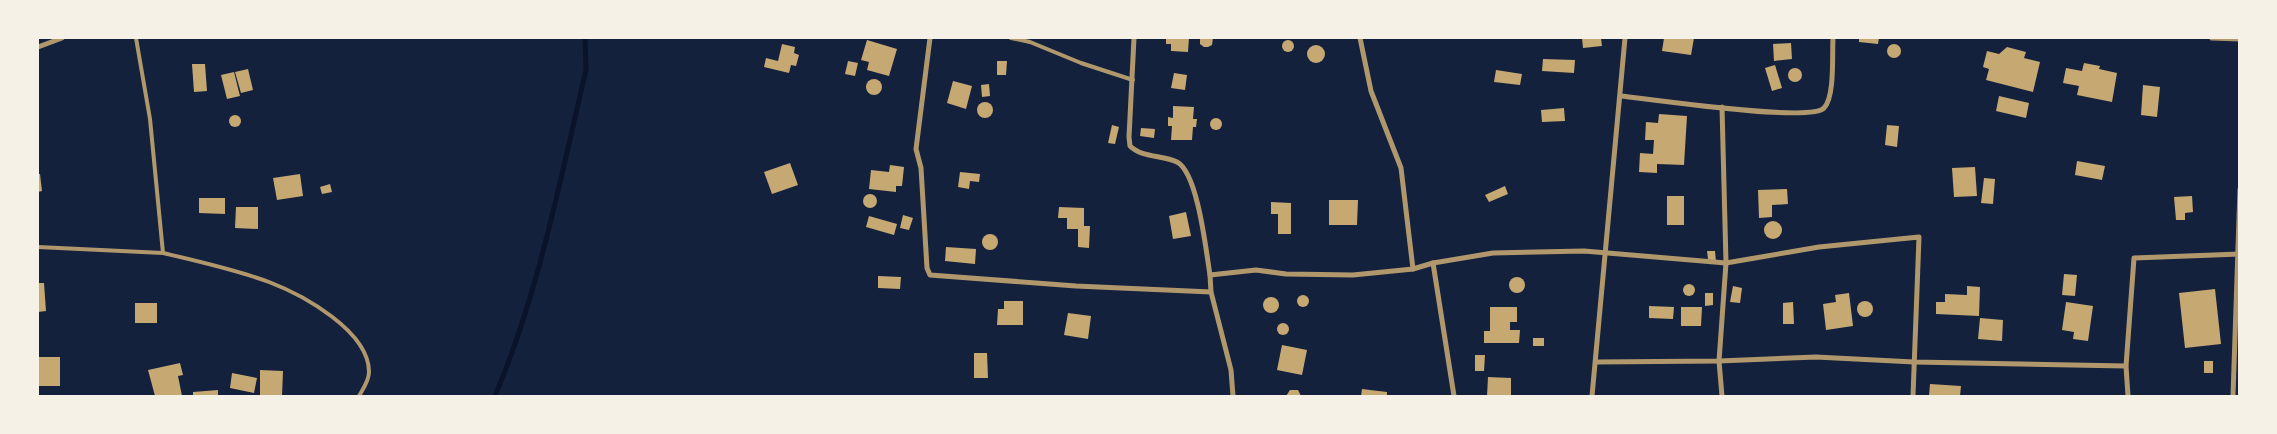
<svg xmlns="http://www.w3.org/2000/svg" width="2277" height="434" font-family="Figtree,sans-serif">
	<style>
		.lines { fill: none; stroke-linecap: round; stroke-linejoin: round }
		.stream { stroke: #0b132b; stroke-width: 5 }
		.building { fill: #c6a872 }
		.service { stroke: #b1986c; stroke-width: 4 }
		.minor { stroke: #b1986c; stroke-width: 5 }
	</style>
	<rect width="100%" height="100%" fill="#14213d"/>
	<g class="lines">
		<path class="stream" d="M495,396C539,292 560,180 586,70L585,38"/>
	</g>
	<g class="building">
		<path d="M1166,38H1189L1188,52L1171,51V44H1166Z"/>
		<path d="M1200,38H1213L1212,45L1208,47H1204L1200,44Z"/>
		<path d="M1582,38H1601L1602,46L1583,48Z"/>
		<path d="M1664,38H1694L1691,55L1662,51Z"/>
		<path d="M1859,38H1879L1878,44L1859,42Z"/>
		<path d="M867,40L897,49L889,76L867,70L869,62L861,60Z"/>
		<circle cx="1288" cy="46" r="6"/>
		<path d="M1791,43L1792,59L1774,61L1773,44Z"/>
		<circle cx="1894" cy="51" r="7"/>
		<path d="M782,44L795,47L794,53L799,55L796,66L791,65L789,73L764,67L766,58L778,61Z"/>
		<circle cx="1316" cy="54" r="9"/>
		<path d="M2007,47L2026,52L2024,58L2040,62L2033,92L1986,80L1989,69L1983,67L1987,51L1999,54Z"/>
		<path d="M1543,59L1575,60L1574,73L1542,71Z"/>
		<path d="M848,61L858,63L855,76L845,74Z"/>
		<path d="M997,61H1007L1006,75H997Z"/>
		<path d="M2084,63L2100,66L2099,69L2117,73L2112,102L2077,95L2079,86L2063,83L2066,68L2082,71Z"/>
		<path d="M192,64H205L207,91L194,92Z"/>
		<path d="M1775,65L1782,88L1772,91L1765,68Z"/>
		<circle cx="1795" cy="75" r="7"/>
		<path d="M248,69L253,90L241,93L235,72Z"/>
		<path d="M1496,70L1522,74L1520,85L1494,82Z"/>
		<path d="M234,72L240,96L227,99L221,75Z"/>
		<path d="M1174,73L1187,75L1185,90L1171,88Z"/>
		<circle cx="874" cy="87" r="8"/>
		<path d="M953,81L972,86L966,109L947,103Z"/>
		<path d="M989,84L990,96L982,97L981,85Z"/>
		<path d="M2143,85L2160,87L2157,117L2141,115Z"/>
		<path d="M1999,96L2029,103L2026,118L1996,111Z"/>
		<circle cx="985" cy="110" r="8"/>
		<path d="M1173,106L1194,107L1193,119H1197L1196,127H1193L1192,140H1171L1172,126H1168V117L1173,118Z"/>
		<path d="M1564,108L1565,121L1542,122L1541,110Z"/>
		<path d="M1659,114L1687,116L1684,165L1657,164V173L1639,172L1640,153L1653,154L1654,140H1645L1646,122L1658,123Z"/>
		<circle cx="235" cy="121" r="6"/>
		<circle cx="1216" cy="124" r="6"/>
		<path d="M1112,125L1119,127L1115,144L1108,143Z"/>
		<path d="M1887,125L1899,126L1897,147L1885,145Z"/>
		<path d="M1141,128L1155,129L1154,138L1140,136Z"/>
		<path d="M2077,161L2105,166L2102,180L2075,175Z"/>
		<path d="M790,163L798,185L772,194L764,172Z"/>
		<path d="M890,165L904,167L902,186H896V192L869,189L871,170L889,172Z"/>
		<path d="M1975,167L1977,196L1954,197L1952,168Z"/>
		<path d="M960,172L980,174L979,182L970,181L969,189L958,187Z"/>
		<path d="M38,174H40L42,191L38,192Z"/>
		<path d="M300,174L303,196L277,200L273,178Z"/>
		<path d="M1984,178L1995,179L1993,204L1981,203Z"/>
		<path d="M330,184L332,192L322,194L320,187Z"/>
		<path d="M1505,186L1508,194L1489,202L1485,195Z"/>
		<path d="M1787,189L1788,204L1772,205V217L1759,218L1758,190Z"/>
		<circle cx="870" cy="201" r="7"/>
		<rect x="1667" y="196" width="17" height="29"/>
		<path d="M2192,196L2193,212L2185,213V220H2176L2174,197Z"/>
		<path d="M199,198H225V214L199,213Z"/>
		<path d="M1329,200H1358L1357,225H1329Z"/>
		<path d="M1271,202L1291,203V234H1278V214H1271Z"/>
		<path d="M236,207H258V229L235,228Z"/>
		<path d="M1059,207L1084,208V226H1090L1089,248L1078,247V229H1067V218H1058Z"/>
		<path d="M1186,212L1191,236L1173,239L1169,216Z"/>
		<path d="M903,215L913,218L909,230L900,228Z"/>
		<path d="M869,216L897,224L894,235L866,227Z"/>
		<circle cx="1773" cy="230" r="9"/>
		<circle cx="990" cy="242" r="8"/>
		<path d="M946,247L976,249L975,264L945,261Z"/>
		<path d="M1707,251H1715L1716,262L1708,259Z"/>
		<path d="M2064,274L2077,275L2075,296L2062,295Z"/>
		<path d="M878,276L901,277L900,289L878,288Z"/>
		<circle cx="1517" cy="285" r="8"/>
		<path d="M38,283H44L46,311L38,312Z"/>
		<circle cx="1689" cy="290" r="6"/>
		<path d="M1733,286L1742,288L1740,303L1730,302Z"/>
		<path d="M1967,286L1980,287L1979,316L1936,314V302H1945V294L1967,295Z"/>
		<path d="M2215,289L2221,344L2185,348L2179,293Z"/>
		<path d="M1705,293H1713V305L1705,306Z"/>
		<path d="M1849,293L1853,326L1826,330L1823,304L1836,302L1835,295Z"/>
		<circle cx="1303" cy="301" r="6"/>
		<circle cx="1271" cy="305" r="8"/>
		<path d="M1004,301H1023V325H997L998,309H1004Z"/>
		<circle cx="1865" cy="309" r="8"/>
		<path d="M1793,302L1794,324H1783V303Z"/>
		<path d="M2066,302L2093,306L2088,341L2073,339L2074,332L2062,330Z"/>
		<rect x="135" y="303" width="22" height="20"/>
		<path d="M1649,306L1674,307L1673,319L1649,318Z"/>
		<path d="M1490,307H1517V322H1510V330H1520L1519,343H1484V331H1490Z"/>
		<path d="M1681,307H1702L1701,326H1681Z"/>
		<path d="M1068,313L1091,316L1088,339L1064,335Z"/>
		<path d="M1980,318L2003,320L2002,341L1978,339Z"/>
		<circle cx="1283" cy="329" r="6"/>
		<rect x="1533" y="338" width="11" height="8"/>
		<path d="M1282,345L1307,350L1302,375L1277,370Z"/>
		<path d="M974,353H987L988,378H974Z"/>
		<path d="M1475,355H1485L1484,371H1475Z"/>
		<rect x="38" y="357" width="22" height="29"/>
		<rect x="2204" y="361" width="9" height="12"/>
		<path d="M180,363L183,375L178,376L182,396H155L148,370Z"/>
		<path d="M260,370L283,371L282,396H260Z"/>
		<path d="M232,373L257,378L254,393L230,388Z"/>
		<path d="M1488,377L1511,378V396H1487Z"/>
		<path d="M1930,384L1961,386L1960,396H1929Z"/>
		<path d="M1362,389L1387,392V396H1361Z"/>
		<path d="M218,390V396H193V392Z"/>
		<path d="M1290,390H1298L1301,396H1286Z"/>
	</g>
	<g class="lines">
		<g class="service">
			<path d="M1011,38L1030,42L1081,63L1133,80"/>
			<path d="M38,247L163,253L150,119L136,38"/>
			<path d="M163,253C197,261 237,270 269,282C303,295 369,331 369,372C369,381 363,389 359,396"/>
		</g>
		<g class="minor">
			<path d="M930,38L916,149L921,168L927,268L930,275L1076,286L1211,292"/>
			<path d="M1134,38L1129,137L1130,146C1142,158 1163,155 1177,162C1198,173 1206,251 1210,275"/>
			<path d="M1360,38L1371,91L1401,168L1413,269"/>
			<path d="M2212,38L2240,39"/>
			<path d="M38,47L62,38"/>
			<path d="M1621,96C1649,99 1811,123 1824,108C1835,97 1832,54 1833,38"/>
			<path d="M1722,107L1726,263L1719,361L1722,396"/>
			<path d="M1433,263L1454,396"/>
			<path d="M1596,362L1719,361L1816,357L1914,362L2126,366"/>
			<path d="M1233,396L1231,370L1211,292L1210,275L1256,270L1286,274L1353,275L1413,269L1433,263L1493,253L1584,251L1726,263L1819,247L1919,237L1913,396"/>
			<path d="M1592,396L1625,38"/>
			<path d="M2128,396L2126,366L2134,258L2240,254"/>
			<path d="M2233,396L2240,189"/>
		</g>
	</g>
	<rect width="2277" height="434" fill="none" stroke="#f6f1e7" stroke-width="78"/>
</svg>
